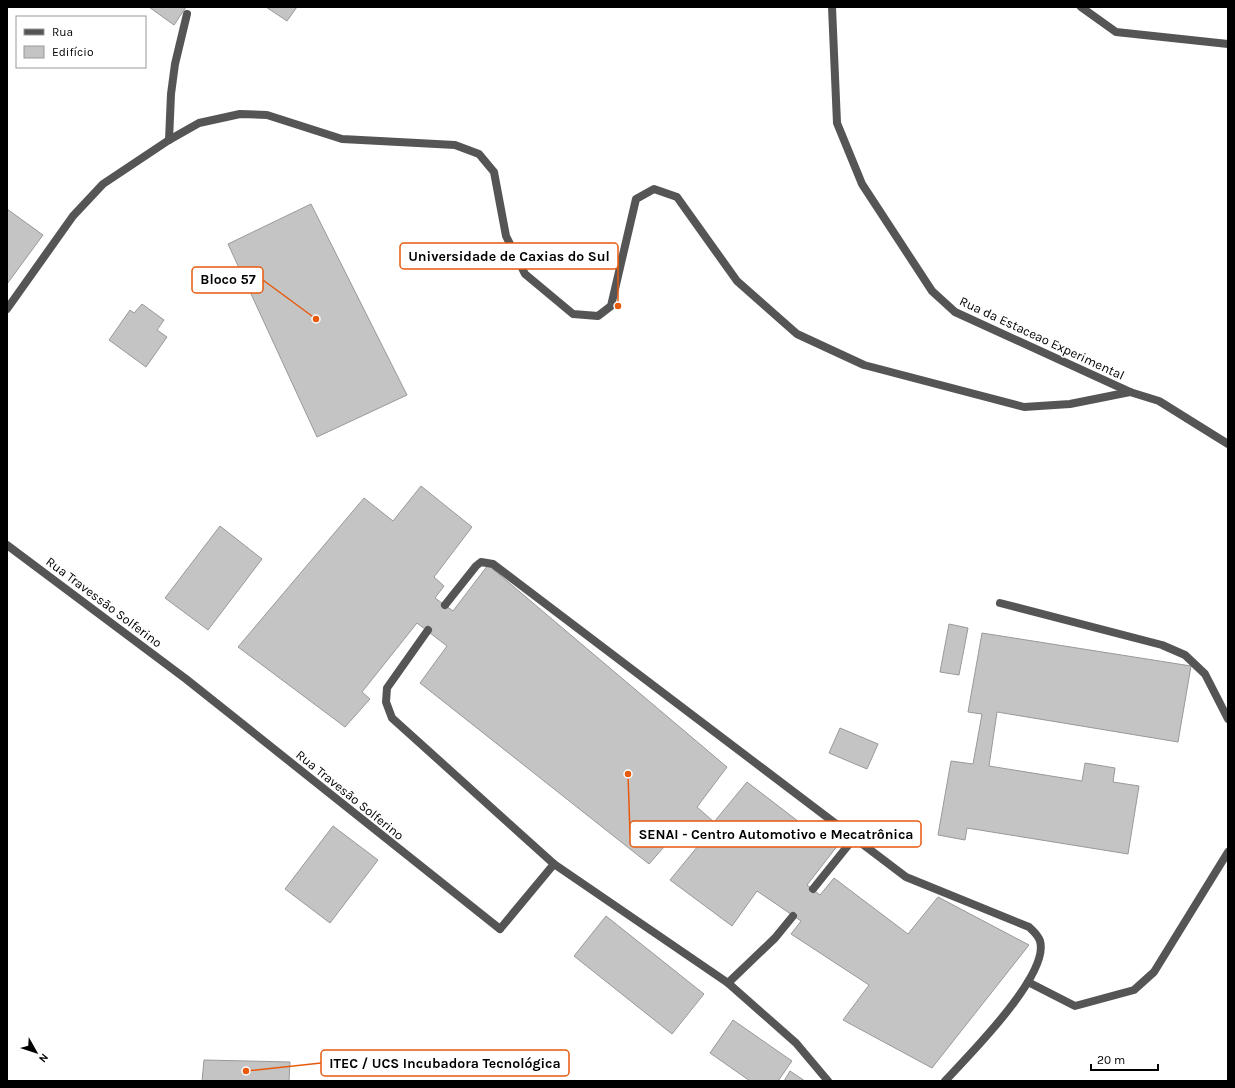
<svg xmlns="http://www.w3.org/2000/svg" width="1235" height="1088" font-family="Karla,sans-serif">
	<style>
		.building { fill: #c4c4c4; stroke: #999 }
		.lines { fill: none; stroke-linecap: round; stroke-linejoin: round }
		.service { stroke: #555; stroke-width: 8 }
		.minor { stroke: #555; stroke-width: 8 }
		.labels { text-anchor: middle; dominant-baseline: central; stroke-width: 3; stroke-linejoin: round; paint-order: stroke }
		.street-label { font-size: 13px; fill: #000; stroke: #fff }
		.leader { fill: none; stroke: #e8590c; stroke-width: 1.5 }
		.callout-dot { fill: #e8590c; stroke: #fff; stroke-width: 1.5 }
		.callout { fill: #fff; stroke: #e8590c; stroke-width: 1.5 }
		.callout-label { font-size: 14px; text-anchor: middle; font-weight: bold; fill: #000 }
	</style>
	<rect width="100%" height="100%" fill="#fff"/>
	<g class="building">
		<path d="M149,7H186L174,25Z"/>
		<path d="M266,7H297L287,21Z"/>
		<path d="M311,204L407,395L317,437L228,244Z"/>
		<path d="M7,209L43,235L7,284Z"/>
		<path d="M142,304L164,320L157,330L167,337L146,367L109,340L130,310L134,313Z"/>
		<path d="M421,486L472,527L434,577L444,586L435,598L453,611L488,565L727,767L697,807L714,822L747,782L820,838L832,825L845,836L807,885L820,895L834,878L908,934L938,897L1029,945L932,1068L843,1020L869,985L791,934L801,921L757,891L732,926L670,880L698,846L679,830L649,864L420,683L447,646L417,623L362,692L370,699L345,727L238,647L364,498L393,521Z"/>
		<path d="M220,526L262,559L208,630L165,598Z"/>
		<path d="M949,624L968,628L959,675L940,672Z"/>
		<path d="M982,633L1191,666L1178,742L997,712L989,766L1082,781L1085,763L1115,768L1113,782L1139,786L1128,854L967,828L965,840L938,835L951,761L973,764L982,714L968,712Z"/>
		<path d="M840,728L878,744L867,769L829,753Z"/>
		<path d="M333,826L378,860L330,923L285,889Z"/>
		<path d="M606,916L704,994L672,1034L574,956Z"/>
		<path d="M733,1020L792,1061L778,1081H750L710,1053Z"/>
		<path d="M204,1060L290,1062L289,1081H202Z"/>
		<path d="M790,1071L805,1081H784Z"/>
	</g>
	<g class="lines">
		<g class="service">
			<path d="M832,7L837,123L862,184L932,291L955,312L1130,392L1159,401L1228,444"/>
			<path d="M1081,7L1116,32L1228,44"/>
			<path d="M169,140L171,94L175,64L187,14"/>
			<path d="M7,309L73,216L103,184L169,140L199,123L240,114L267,115L342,139L455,145L479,154L494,172L506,236L525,274L573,314L598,316L611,306L636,199L654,189L677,197L737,281L797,334L864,365L1024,407L1070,404L1130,392"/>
			<path d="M1000,603L1162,645L1185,655L1205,674L1228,719"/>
			<path d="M445,605L476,566L481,562L493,564L906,877L1029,927C1033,931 1038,935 1040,941C1050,975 967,1057 945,1081"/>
			<path d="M428,630L387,688L386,702L392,718L554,864L728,983L796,1043L828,1081"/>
			<path d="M813,889L854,838"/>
			<path d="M500,929L554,864"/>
			<path d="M1028,982L1075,1006L1134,990L1154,972L1228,852"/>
			<path d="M728,983L775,938L793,916"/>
		</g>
		<path class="minor" d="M7,545L186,679L500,929"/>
	</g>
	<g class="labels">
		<g class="street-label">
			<text transform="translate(1042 338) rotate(25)">Rua da Estaceao Experimental</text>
			<text transform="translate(104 602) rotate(37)">Rua Travessão Solferino</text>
			<text transform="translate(350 795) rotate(39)">Rua Travesão Solferino</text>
		</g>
	</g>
	<path class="leader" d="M618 306L618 256M316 319L263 280M628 774L630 834M246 1071L321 1063"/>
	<g class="callout-dot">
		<circle cx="618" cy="306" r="4"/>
		<circle cx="316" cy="319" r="4"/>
		<circle cx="628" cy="774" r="4"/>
		<circle cx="246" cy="1071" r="4"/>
	</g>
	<g class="callout">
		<rect x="400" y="243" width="218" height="26" rx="4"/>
		<rect x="192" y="267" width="71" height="26" rx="4"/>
		<rect x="630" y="821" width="291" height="26" rx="4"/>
		<rect x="321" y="1050" width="248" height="26" rx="4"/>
	</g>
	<g class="callout-label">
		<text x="509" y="261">Universidade de Caxias do Sul</text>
		<text x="228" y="284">Bloco 57</text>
		<text x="776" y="839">SENAI - Centro Automotivo e Mecatrônica</text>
		<text x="445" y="1068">ITEC / UCS Incubadora Tecnológica</text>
	</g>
	<rect width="1235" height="1088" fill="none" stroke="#000000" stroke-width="16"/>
	<rect x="16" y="16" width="130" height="52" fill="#ffffff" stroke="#999999"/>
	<rect x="24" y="29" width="20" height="6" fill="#555555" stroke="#999999"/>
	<text x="52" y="36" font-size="12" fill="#000000">Rua</text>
	<rect x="24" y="46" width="20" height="12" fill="#c4c4c4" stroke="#999999"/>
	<text x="52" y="56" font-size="12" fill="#000000">Edifício</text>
	<g transform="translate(36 1052) rotate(129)" stroke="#ffffff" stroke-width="3" paint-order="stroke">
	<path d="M0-3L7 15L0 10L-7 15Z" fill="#000000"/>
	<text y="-6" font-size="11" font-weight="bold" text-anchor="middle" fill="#000000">N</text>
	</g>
	<path d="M1091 1064v6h67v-6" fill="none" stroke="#000000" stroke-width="2"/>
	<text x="1097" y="1064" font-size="12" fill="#000000" stroke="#ffffff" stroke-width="3" paint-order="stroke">20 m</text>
</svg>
